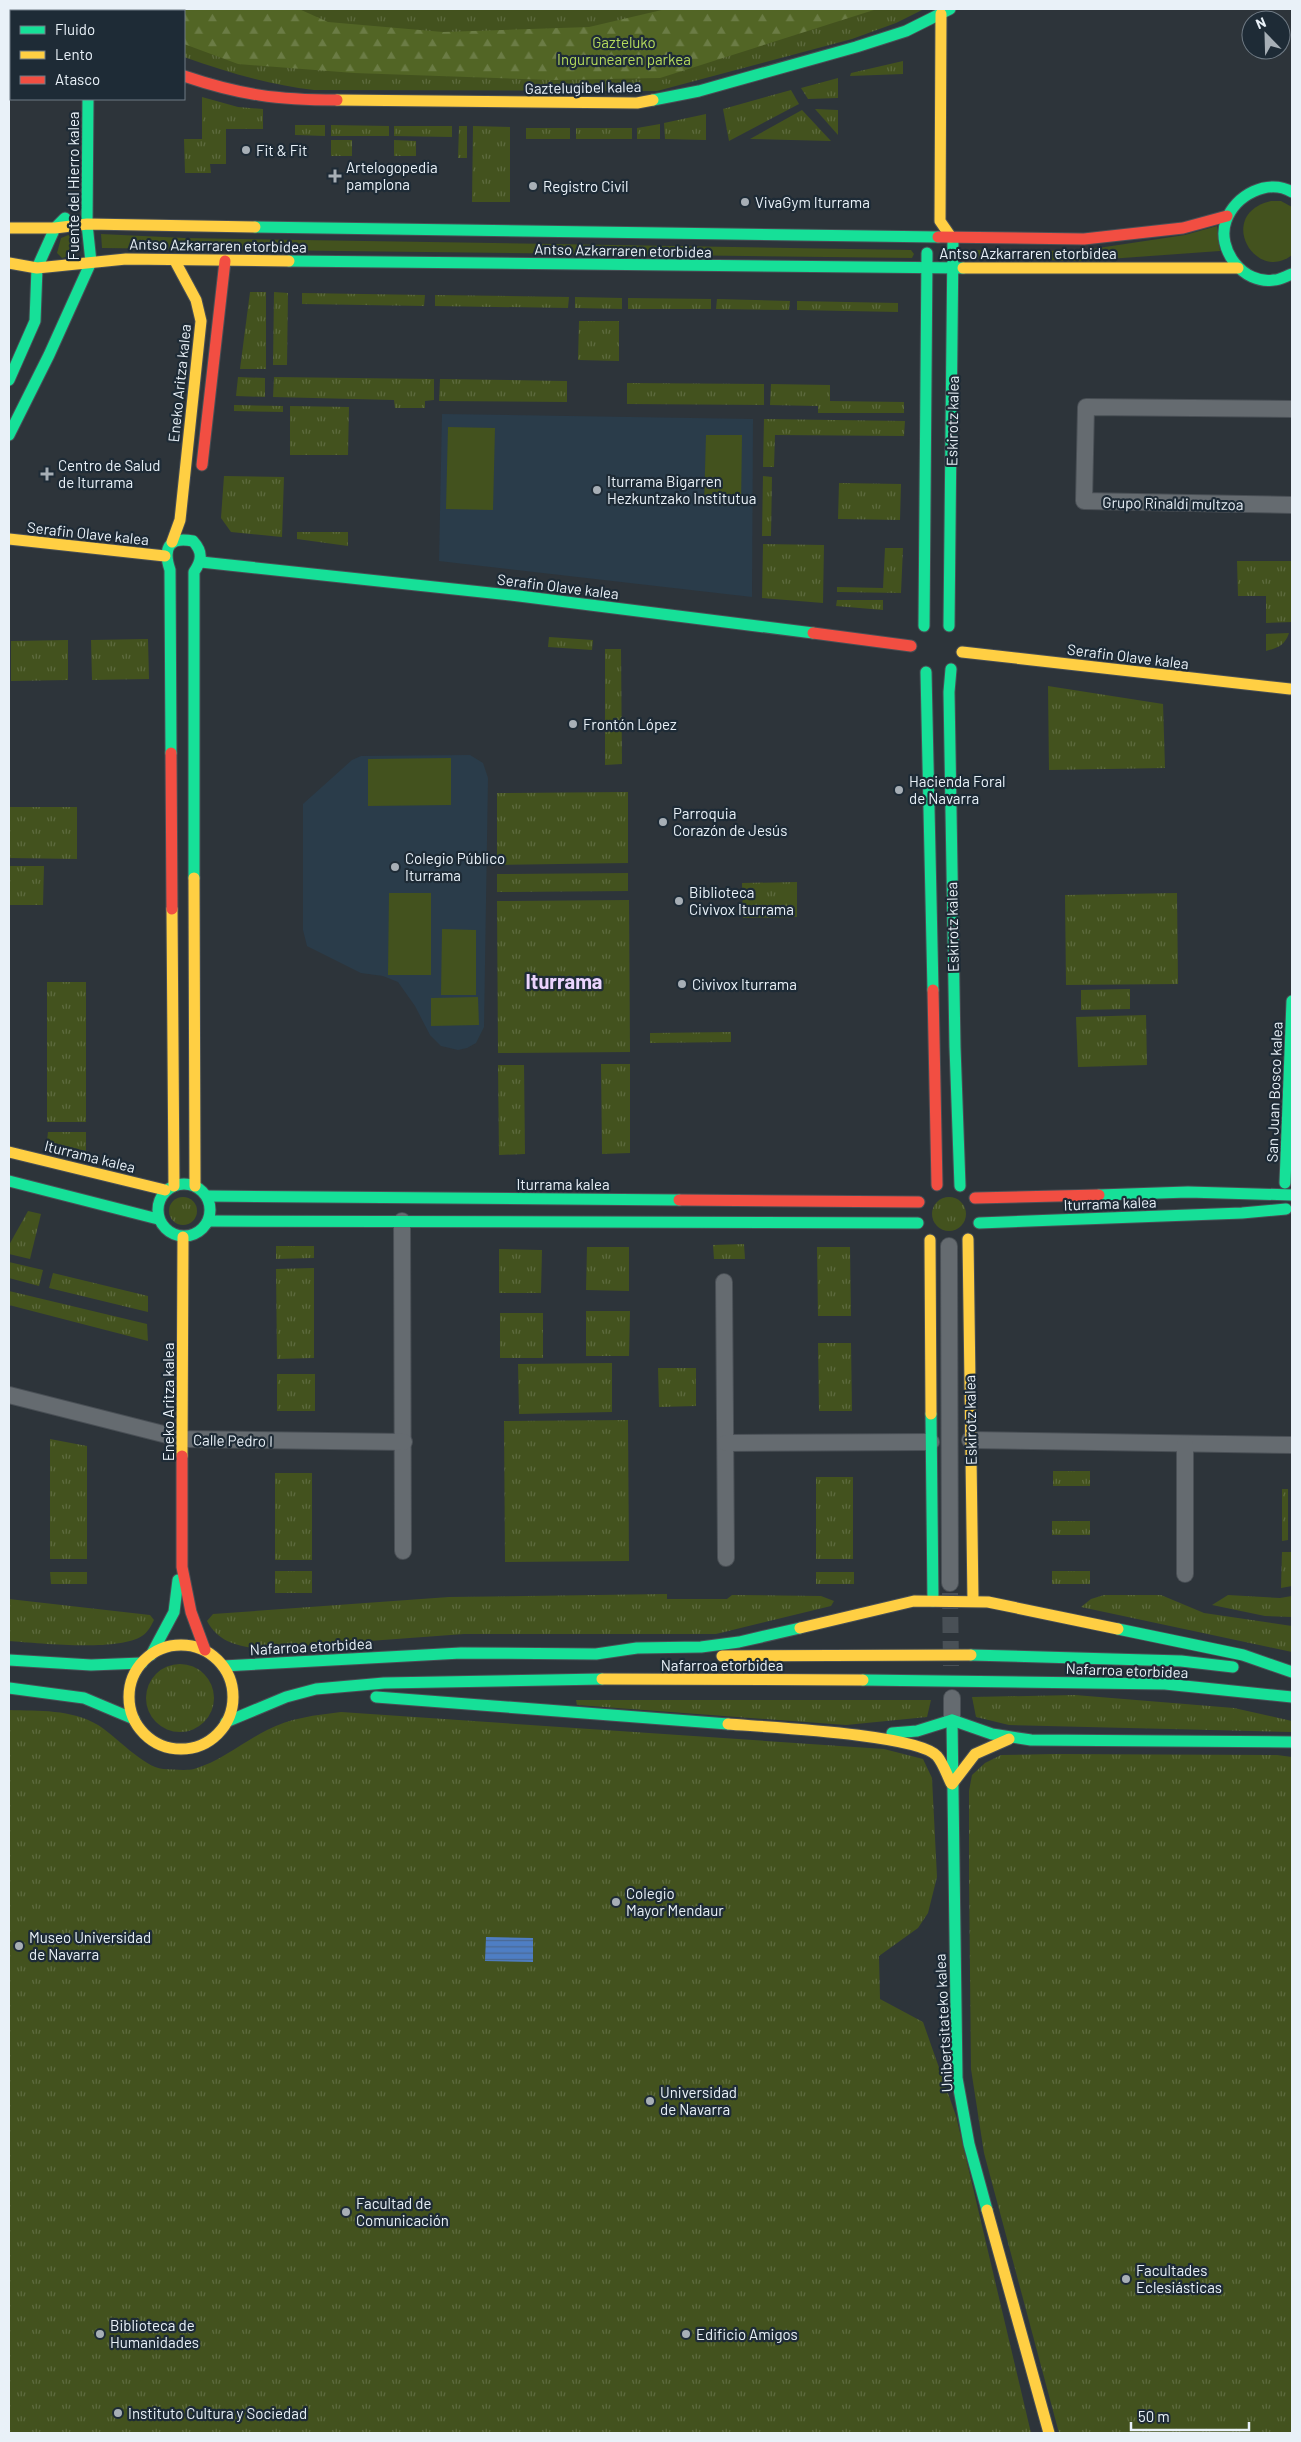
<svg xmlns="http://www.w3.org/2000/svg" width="1301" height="2442" font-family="Barlow,sans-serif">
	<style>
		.built { fill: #2a3c4a }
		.grass { fill: url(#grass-tufts) }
		.forest { fill: url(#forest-firs) }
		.garden { fill: #43521e }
		.water { fill: url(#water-rules) }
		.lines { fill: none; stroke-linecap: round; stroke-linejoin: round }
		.street-tunnel { stroke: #495056; stroke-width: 16; stroke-dasharray: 16 8; stroke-linecap: butt }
		.street-casing { stroke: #494f55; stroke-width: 18 }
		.fast-casing { stroke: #494f55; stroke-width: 13 }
		.slow-casing { stroke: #494f55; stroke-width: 13 }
		.jam-casing { stroke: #494f55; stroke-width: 13 }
		.street { stroke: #656b70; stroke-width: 16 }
		.fast { stroke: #16e098; stroke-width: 11 }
		.slow { stroke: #ffcf43; stroke-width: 11 }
		.jam { stroke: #f24e42; stroke-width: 11 }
		.poi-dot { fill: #a7afb6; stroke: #1e2b36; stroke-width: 2 }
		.labels { text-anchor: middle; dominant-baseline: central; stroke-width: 4.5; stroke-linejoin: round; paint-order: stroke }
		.park-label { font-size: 15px; fill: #b5db5c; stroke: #1e2b36 }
		.street-label { font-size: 15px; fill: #e9f1f8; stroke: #1e2b36 }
		.poi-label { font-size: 15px; fill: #e9f1f8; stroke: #1e2b36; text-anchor: start }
		.district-label { font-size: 20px; font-weight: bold; fill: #ebd4fd; stroke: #1e2b36 }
	</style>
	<defs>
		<pattern id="grass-tufts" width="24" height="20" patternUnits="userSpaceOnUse" patternTransform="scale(1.25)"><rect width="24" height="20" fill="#43521e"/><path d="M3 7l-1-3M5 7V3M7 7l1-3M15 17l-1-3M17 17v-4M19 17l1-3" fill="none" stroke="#5e6b3f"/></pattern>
		<pattern id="forest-firs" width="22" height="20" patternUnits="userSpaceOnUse" patternTransform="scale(1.25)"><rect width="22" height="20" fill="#526525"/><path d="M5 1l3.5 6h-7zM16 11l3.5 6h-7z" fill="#6b7c45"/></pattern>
		<pattern id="water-rules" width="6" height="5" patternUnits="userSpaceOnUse" patternTransform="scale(1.25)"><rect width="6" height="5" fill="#4e7ec4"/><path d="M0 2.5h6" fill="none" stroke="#4b6893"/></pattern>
	</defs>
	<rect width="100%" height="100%" fill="#2d343a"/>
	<g class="built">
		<path d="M442,414L753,419L752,597L439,561Z"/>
		<path d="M470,755L483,763L488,778L484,1027L476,1043L467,1048L458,1050L441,1046L430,1035L415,1006L398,982L383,976L361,973L307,946L303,930V804L352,760L361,756Z"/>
	</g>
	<g class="grass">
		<path d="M54,9H924L896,23L852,39L657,91L314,90C268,85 227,72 184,57V11H61Z"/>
		<path d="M903,61V74L850,76L851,73Z"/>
		<path d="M838,78V98L808,99L801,88Z"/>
		<path d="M791,90L799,104L729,141L723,109Z"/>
		<path d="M202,97L238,107L263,109V129H226V164H210L211,173H185L184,139H202Z"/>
		<path d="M815,109L838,110V135Z"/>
		<path d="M802,110L831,141L750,139Z"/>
		<path d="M706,114V140L665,139L664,123Z"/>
		<path d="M660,124V139H637V128Z"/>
		<path d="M295,125H325V136L295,135Z"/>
		<path d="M331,125L389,126V136H331Z"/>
		<path d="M394,126H452V137L394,136Z"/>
		<path d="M459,126H467V158H458Z"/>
		<path d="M473,126L510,127V202H472Z"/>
		<rect x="526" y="128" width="44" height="11"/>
		<rect x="576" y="128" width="56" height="11"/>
		<rect x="331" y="140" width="21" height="16"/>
		<path d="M394,140L416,141V156H394Z"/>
		<path d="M250,292H266V369H240Z"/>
		<path d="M274,292L288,293L287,365H273Z"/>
		<path d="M302,293L425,295L424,306L302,304Z"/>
		<path d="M435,295L569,297L568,308L435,306Z"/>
		<path d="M575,297L622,298V309L575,308Z"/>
		<path d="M628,298L711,299V309H628Z"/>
		<path d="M717,299L790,301L789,310L716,309Z"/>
		<path d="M797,301L898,303V312L797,310Z"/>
		<path d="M579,321H619V361L578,360Z"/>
		<path d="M238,377L265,378V397L236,396Z"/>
		<path d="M274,377L434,379V400L425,401V408H395L394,400L273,397Z"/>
		<path d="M440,379L567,381V402L439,401Z"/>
		<path d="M627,383L764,384V405L627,404Z"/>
		<path d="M771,384L830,385V401L904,402V413H818V406L770,405Z"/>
		<path d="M234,405L283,406V412L234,411Z"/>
		<path d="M290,406L349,407L348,455H290Z"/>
		<path d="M764,419L905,421L904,436L775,435L774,467H763Z"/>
		<path d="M224,476L284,477L282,537L231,532L221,518Z"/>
		<path d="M763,476L772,477L771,536H762Z"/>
		<path d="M839,483L901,484L900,520L838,519Z"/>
		<path d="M297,532H348V546L297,539Z"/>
		<path d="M763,544L824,545L823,603L762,598Z"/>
		<path d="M885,548H903L901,593L837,592V587L883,588Z"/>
		<path d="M1237,561H1292V622L1266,623V596H1238Z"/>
		<path d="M837,600H883V610L836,606Z"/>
		<path d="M1289,633C1285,645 1278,648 1266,651V634Z"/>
		<path d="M549,637L593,640L592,650L548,647Z"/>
		<path d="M148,639L149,679L92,680L91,640Z"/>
		<path d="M68,640V680L11,681V641Z"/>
		<path d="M605,649H621L622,764L605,765Z"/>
		<path d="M1048,686L1163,704L1165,768L1049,770Z"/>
		<path d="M628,792V863L497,865V793Z"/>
		<path d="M9,807H77V859L9,858Z"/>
		<path d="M9,866H44L43,905H9Z"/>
		<path d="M628,873V891L497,892V874Z"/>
		<path d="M797,882V917L743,918L742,883Z"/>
		<path d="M1177,893L1178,984L1066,985L1065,895Z"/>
		<path d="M629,900L630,1052L498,1053L497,901Z"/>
		<rect x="47" y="982" width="39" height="140"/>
		<path d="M1130,989V1009L1081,1010V990Z"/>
		<path d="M1146,1015L1147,1065L1078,1067L1076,1017Z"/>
		<path d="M731,1032V1042L650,1043V1033Z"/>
		<path d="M601,1064H630V1153L602,1154Z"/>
		<path d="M498,1065H524L525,1154L499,1155Z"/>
		<path d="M48,1132H86V1151L47,1141Z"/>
		<circle cx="949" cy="1214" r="17"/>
		<circle cx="183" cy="1211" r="14"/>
		<path d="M28,1211L41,1214L30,1259L9,1254V1245Z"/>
		<path d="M744,1244L745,1259H714L713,1245Z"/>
		<path d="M276,1246H314V1258L276,1259Z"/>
		<path d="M587,1247H629V1291L586,1290Z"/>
		<path d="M817,1247H850L851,1316H818Z"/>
		<path d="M499,1249L542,1250L541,1293H499Z"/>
		<path d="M9,1262L43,1270L39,1286L9,1278Z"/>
		<path d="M314,1268V1358L277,1359L276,1269Z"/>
		<path d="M53,1273L148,1296V1312L49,1288Z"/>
		<path d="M9,1291L147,1324L148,1341L9,1305Z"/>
		<path d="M586,1311H630L629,1356H586Z"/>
		<rect x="500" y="1313" width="43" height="45"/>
		<path d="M818,1343H851L852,1411H819Z"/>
		<path d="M612,1363V1412L519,1414L518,1364Z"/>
		<path d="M658,1368H696V1406L659,1407Z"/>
		<rect x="277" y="1374" width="38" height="37"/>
		<path d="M628,1420L629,1561L505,1562L504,1421Z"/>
		<path d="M50,1439L87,1446V1559H50Z"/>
		<rect x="1053" y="1471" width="37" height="15"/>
		<rect x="275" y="1473" width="37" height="87"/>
		<rect x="816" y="1477" width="37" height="82"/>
		<path d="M1282,1489H1288V1540L1282,1541Z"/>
		<rect x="1052" y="1521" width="38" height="14"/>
		<path d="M1282,1552H1292V1586L1281,1588Z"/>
		<rect x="275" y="1571" width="37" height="22"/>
		<rect x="1052" y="1571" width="38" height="13"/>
		<path d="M50,1572H87V1584H51Z"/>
		<rect x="816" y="1572" width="38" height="12"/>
		<path d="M667,1594V1599H727L732,1595L821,1596L834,1601L831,1606L716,1634H464L261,1649C238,1646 219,1643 207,1621L213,1614L449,1597Z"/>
		<path d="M1104,1595H1161L1204,1613L1292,1626V1652L1081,1607L1091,1599Z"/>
		<path d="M1228,1595L1280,1598L1292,1596V1617L1265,1616L1212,1605Z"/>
		<path d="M9,1599L150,1615L154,1620C151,1626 148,1632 142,1636C118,1652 38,1643 9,1641Z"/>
		<circle cx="180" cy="1698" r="34"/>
		<path d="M1075,1695L1234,1708L1292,1721V1732L1009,1725L976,1717L972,1697Z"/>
		<path d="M576,1700H931L927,1717L846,1725L577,1705Z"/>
		<path d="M9,1710C39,1711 71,1709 98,1725C116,1736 143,1767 163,1769C172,1769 185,1771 194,1769C221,1761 243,1742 267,1730C290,1718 316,1715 341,1712L884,1749L923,1759L932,1778L937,1877L928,1913L918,1928L879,1956L880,1999L923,2022L956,2116L1031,2433H9Z"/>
		<path d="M1055,1754L1277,1755L1292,1757V2433H1059L984,2153L971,2069L969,1877V1791L972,1775L985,1763L1001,1755Z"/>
	</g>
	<path class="forest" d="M83,9H299L328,22L443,32L589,27L666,9H877L660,78L551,80L354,73L238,64L184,44V11H90Z"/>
	<g class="garden">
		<path d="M1271,201H1281L1292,207V255C1255,284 1215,214 1271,201Z"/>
		<path d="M1217,226L1220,251L1081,261L973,258L971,253L974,250L1078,251L1185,235Z"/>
		<path d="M71,234L77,238L80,249L76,254L62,258L57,253L61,238Z"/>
		<path d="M101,234L185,238L911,250L914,254L912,258L102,248Z"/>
		<path d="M448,427L495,428L493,510L446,509Z"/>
		<path d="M706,435H742L741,506L704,505Z"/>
		<path d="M451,758V805L368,806V759Z"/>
		<path d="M389,893H431V975H388Z"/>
		<path d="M442,929L476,930V995H441Z"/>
		<path d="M478,997L479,1025L431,1026V998Z"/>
	</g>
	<path class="water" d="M486,1937L533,1938V1962L485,1961Z"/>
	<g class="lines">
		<path class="street-tunnel" d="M950,1593L951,1666"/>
		<defs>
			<g id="street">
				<path d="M1292,409L1086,407L1084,501L1292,505"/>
				<path d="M402,1221L403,1551"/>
				<path d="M949,1246L950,1583"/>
				<path d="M724,1282L726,1558"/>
				<path d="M9,1395L183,1439L404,1442"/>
				<path d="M970,1440L1292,1445"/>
				<path d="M726,1443L931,1442"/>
				<path d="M1185,1574V1444"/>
				<path d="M952,1698V1720"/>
			</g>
			<g id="fast">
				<path d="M17,9L24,11"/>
				<path d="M9,33L11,34"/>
				<path d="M653,100L699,91L856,47L906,31L950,9"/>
				<path d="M1292,192C1268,178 1235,195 1226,221C1216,249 1243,285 1274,280C1280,280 1286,276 1292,274"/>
				<path d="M255,227L938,237"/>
				<path d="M289,261L963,268"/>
				<path d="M9,380L35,321L37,268L55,228L65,218"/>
				<path d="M9,435L49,355L91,262L87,224L88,99"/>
				<path d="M201,562L519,596L813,633"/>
				<path d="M924,626L927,253"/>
				<path d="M949,626L953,239L951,237"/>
				<path d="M951,669L949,692L955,1047L960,1186"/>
				<path d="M926,672L933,990"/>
				<path d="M171,753L170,570C163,549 168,536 193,541C203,552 202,560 194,572V878"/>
				<path d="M9,1181L158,1219"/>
				<path d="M1285,1183L1292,1001"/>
				<circle cx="184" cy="1210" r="26"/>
				<path d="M1099,1195L1188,1192L1292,1195"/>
				<path d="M207,1196L679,1200"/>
				<path d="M209,1221L918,1223"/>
				<path d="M979,1223L1242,1213L1286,1209"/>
				<path d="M931,1414L933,1601"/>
				<path d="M1118,1629L1243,1655L1292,1672"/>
				<path d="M151,1655L174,1612L178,1580"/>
				<path d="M971,1655L1181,1661L1233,1667"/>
				<path d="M9,1660L91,1665L142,1663"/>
				<path d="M223,1666L461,1653L596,1654L637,1648L701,1647L739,1642L800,1628"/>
				<path d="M863,1680L1165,1684L1292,1697"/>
				<path d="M9,1688L84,1698L134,1719"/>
				<path d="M376,1697L728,1724"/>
				<path d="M952,1720L957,2078L969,2144L987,2210"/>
				<path d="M226,1722L286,1697L316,1689L384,1683L602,1679"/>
				<path d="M892,1733L917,1731L952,1720L992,1734L1031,1740L1292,1742"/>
			</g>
			<g id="slow">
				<path d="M941,14L940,221L951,237"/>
				<path d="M337,100L637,103L653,100"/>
				<path d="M9,228H55L87,224L255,227"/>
				<path d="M9,263L37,268L126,259L289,261"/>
				<path d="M963,268H1238"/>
				<path d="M9,539L165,556"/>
				<path d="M172,542L180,520L201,321L196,300L175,261"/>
				<path d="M962,652L1290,689"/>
				<path d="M194,878L195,1186"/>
				<path d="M172,909L174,1186"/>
				<path d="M9,1152L165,1190"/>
				<path d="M968,1239L973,1601"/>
				<path d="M930,1240L931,1414"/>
				<path d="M182,1456L183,1237"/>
				<path d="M800,1628L914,1601L988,1602L1118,1629"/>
				<circle cx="181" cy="1697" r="52"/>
				<path d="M722,1656L971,1655"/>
				<path d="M602,1679L863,1680"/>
				<path d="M728,1724C763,1727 918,1734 937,1756C943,1763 947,1775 951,1783"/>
				<path d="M952,1784L975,1754L1009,1739"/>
				<path d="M987,2210L1049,2433"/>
			</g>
			<g id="jam">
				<path d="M184,76C240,95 278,100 337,100"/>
				<path d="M938,237L1084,239L1183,228L1227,216"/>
				<path d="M202,465L225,261"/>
				<path d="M813,633L911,646"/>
				<path d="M171,753L172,909"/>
				<path d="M933,990L937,1185"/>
				<path d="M975,1198L1099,1195"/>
				<path d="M679,1200L919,1202"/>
				<path d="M182,1456V1567L191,1612L205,1650"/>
			</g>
		</defs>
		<use href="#street" class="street-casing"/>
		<use href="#fast" class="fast-casing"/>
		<use href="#slow" class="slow-casing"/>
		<use href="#jam" class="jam-casing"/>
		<use href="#street" class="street"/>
		<use href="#fast" class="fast"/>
		<use href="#slow" class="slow"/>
		<use href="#jam" class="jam"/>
	</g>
	<g class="poi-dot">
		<circle cx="246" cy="150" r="5"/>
		<path d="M332.5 168.5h5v5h5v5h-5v5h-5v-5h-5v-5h5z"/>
		<circle cx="533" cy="186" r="5"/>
		<circle cx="745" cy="202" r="5"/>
		<path d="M44.5 466.5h5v5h5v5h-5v5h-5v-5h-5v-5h5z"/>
		<circle cx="597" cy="490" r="5"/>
		<circle cx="573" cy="724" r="5"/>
		<circle cx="899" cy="790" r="5"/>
		<circle cx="663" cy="822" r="5"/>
		<circle cx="395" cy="867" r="5"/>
		<circle cx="679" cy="901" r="5"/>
		<circle cx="682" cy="984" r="5"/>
		<circle cx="616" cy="1902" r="5"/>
		<circle cx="19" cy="1946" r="5"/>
		<circle cx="650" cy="2101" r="5"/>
		<circle cx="346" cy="2212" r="5"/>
		<circle cx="1126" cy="2279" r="5"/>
		<circle cx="100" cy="2334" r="5"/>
		<circle cx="686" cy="2334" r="5"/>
		<circle cx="118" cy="2413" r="5"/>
	</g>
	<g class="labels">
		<g class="park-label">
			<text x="624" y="42">Gazteluko<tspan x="624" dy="17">Ingurunearen parkea</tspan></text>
		</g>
		<g class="street-label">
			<text transform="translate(583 87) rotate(-1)">Gaztelugibel kalea</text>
			<text transform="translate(73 186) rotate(-90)">Fuente del Hierro kalea</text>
			<text transform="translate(218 245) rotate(1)">Antso Azkarraren etorbidea</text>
			<text transform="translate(623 250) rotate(1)">Antso Azkarraren etorbidea</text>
			<text x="1028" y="253">Antso Azkarraren etorbidea</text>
			<text transform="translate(179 383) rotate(-84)">Eneko Aritza kalea</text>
			<text transform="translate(952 421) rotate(-89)">Eskirotz kalea</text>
			<text transform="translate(1173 503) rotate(1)">Grupo Rinaldi multzoa</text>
			<text transform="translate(88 533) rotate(6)">Serafin Olave kalea</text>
			<text transform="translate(558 586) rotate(7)">Serafin Olave kalea</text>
			<text transform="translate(1128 656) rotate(7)">Serafin Olave kalea</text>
			<text transform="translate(952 927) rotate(-91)">Eskirotz kalea</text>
			<text transform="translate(1274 1092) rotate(-88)">San Juan Bosco kalea</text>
			<text transform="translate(90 1156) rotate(14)">Iturrama kalea</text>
			<text x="563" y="1184">Iturrama kalea</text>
			<text transform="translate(1110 1203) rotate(-2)">Iturrama kalea</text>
			<text transform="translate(168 1402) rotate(-90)">Eneko Aritza kalea</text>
			<text transform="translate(970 1420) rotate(-91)">Eskirotz kalea</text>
			<text transform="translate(233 1440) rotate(1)">Calle Pedro I</text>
			<text transform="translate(311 1646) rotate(-3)">Nafarroa etorbidea</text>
			<text x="722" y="1665">Nafarroa etorbidea</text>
			<text transform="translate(1127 1670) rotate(2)">Nafarroa etorbidea</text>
			<text transform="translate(943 2023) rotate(-93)">Unibertsitateko kalea</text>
		</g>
		<g class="poi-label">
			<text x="256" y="150">Fit &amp; Fit</text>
			<text x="346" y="167">Artelogopedia<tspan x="346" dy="17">pamplona</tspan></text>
			<text x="543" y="186">Registro Civil</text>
			<text x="755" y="202">VivaGym Iturrama</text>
			<text x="58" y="465">Centro de Salud<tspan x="58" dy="17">de Iturrama</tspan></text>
			<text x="607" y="481">Iturrama Bigarren<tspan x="607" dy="17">Hezkuntzako Institutua</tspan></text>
			<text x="583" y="724">Frontón López</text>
			<text x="909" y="781">Hacienda Foral<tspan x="909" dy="17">de Navarra</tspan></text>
			<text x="673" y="813">Parroquia<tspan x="673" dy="17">Corazón de Jesús</tspan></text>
			<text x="405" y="858">Colegio Público<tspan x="405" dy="17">Iturrama</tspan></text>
			<text x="689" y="892">Biblioteca<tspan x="689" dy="17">Civivox Iturrama</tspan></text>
			<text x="692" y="984">Civivox Iturrama</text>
			<text x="626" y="1893">Colegio<tspan x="626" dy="17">Mayor Mendaur</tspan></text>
			<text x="29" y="1937">Museo Universidad<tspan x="29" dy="17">de Navarra</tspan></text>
			<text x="660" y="2092">Universidad<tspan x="660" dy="17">de Navarra</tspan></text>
			<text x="356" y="2203">Facultad de<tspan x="356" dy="17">Comunicación</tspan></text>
			<text x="1136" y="2270">Facultades<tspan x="1136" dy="17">Eclesiásticas</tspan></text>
			<text x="110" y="2325">Biblioteca de<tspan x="110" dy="17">Humanidades</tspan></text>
			<text x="696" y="2334">Edificio Amigos</text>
			<text x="128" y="2413">Instituto Cultura y Sociedad</text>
		</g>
		<g class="district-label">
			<text x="564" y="981">Iturrama</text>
		</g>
	</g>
	<rect width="1301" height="2442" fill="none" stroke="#e9f1f8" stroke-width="20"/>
	<rect x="10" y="10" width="175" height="90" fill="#1e2b36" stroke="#6f7a84"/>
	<rect x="20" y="26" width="25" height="8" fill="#16e098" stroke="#6f7a84"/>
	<text x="55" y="35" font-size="15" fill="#e9f1f8">Fluido</text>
	<rect x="20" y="51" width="25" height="8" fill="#ffcf43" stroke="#6f7a84"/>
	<text x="55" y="60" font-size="15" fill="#e9f1f8">Lento</text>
	<rect x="20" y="76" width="25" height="8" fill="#f24e42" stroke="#6f7a84"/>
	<text x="55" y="85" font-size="15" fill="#e9f1f8">Atasco</text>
	<g transform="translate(1266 35) rotate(337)"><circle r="24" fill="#1e2b36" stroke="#6f7a84"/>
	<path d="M0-4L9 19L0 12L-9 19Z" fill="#a7afb6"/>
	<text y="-8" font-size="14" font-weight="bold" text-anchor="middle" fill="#e9f1f8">N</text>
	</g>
	<path d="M1131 2422v8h118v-8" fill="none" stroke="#e9f1f8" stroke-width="2.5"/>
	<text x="1138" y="2422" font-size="15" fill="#e9f1f8" stroke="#1e2b36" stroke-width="4" paint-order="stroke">50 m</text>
</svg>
